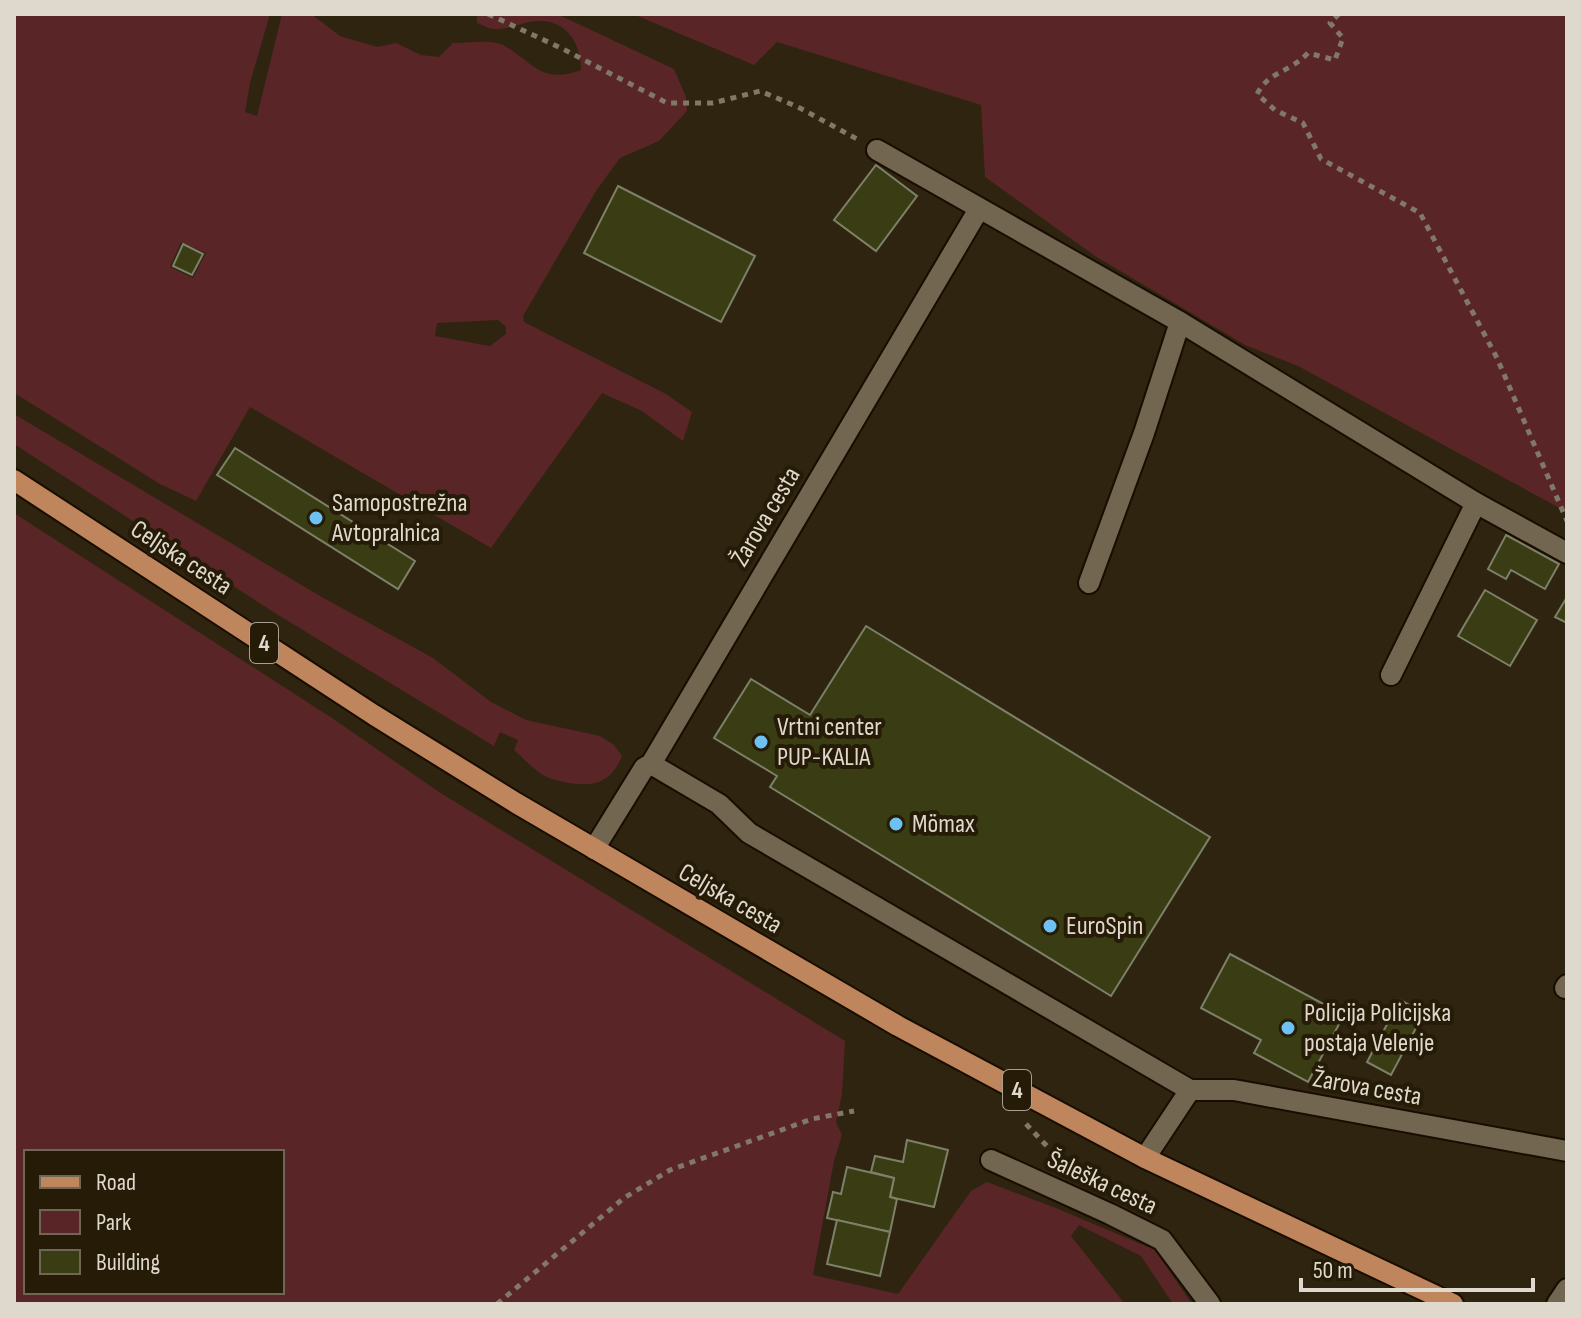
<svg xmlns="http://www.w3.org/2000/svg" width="1581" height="1318" font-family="'Sofia Sans Condensed',sans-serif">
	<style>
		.green { fill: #592527; fill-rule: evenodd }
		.building { fill: #3a3d13; stroke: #7e8169; stroke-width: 2 }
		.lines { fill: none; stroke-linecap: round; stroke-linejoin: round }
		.minor-casing { stroke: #170d00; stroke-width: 24 }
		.major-casing { stroke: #170d00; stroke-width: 24 }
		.path { stroke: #817867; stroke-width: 5; stroke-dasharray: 6 6; stroke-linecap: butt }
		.minor { stroke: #726650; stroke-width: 20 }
		.major { stroke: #bf855c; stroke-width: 20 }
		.poi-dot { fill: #6ec2f3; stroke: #251b07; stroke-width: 3 }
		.labels { text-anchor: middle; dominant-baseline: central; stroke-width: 8; stroke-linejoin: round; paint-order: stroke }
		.shield { fill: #251b07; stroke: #a79f91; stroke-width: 2 }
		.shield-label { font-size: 24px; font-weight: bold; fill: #dfd8cc }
		.poi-label { font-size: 26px; fill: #dfd8cc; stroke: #251b07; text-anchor: start }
		.street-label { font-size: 26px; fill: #dfd8cc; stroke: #251b07 }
	</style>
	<rect width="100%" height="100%" fill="#2f2410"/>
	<g class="green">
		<path d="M14,14H270L250,83L245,112L257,116L282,14H311L340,36L377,47L396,43L421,55L439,57L453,43C467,43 491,39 503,45C534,62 541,85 581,70C581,44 567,19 537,21C523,22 508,30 494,29C489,29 482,25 477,23V14H557L674,69L686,97L687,111L659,141L620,158L596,191L523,316L524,322L666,394L692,412L683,441L642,411L602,393L491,548L250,407L196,501L160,484L16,394L14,392ZM181,242L206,253L193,278L170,267ZM498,320L506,327V334L490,346L435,336L437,323Z"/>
		<path d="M633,14H1567V512L1298,366L1245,345L1095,256L985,177L981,105L777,42L754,65Z"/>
		<path d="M14,414L320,596L433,658L491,702L526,720L600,736L614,745L622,756C610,786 589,788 560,781C554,779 548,778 543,775C532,768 523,758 514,750L518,740L500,732L494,746L278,615L14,444Z"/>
		<path d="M14,513L332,718L439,792L845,1041L842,1094L836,1122L842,1135L834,1161L813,1275L898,1294L971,1191L987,1182L1056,1208L1155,1250L1192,1304H1173L1141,1256L1079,1225L1071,1236L1125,1304H14ZM26,1152H282V1292H26Z"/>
	</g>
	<g class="building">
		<path d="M876,165L917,196L876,251L834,220Z"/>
		<path d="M618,186L755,256L721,322L584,253Z"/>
		<path d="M183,244L203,254L192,275L173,266Z"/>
		<path d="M235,448L415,561L398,589L217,475Z"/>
		<path d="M1506,535L1559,564L1545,589L1511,570L1506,579L1488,569Z"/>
		<path d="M1485,590L1537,620L1510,666L1458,636Z"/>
		<path d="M1567,597V623L1555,617Z"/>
		<path d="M866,626L1210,837L1111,996L770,787L777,776L714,738L751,679L810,715Z"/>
		<path d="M1230,954L1344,1015L1308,1082L1254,1053L1261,1040L1201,1008Z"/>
		<path d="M1400,1000L1424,1013L1391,1075L1367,1062Z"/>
		<path d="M907,1140L948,1150L934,1207L890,1197L894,1178L871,1172L875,1156L903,1162Z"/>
		<path d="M847,1167L894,1178L890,1197L897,1199L890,1232L827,1218L833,1192L841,1194Z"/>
		<path d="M837,1220L890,1232L880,1276L827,1264Z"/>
	</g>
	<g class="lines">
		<defs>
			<g id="minor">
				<path d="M877,150L1180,322L1476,503L1567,553"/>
				<path d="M1089,583L1144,433L1180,322"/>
				<path d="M1391,675L1476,503"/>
				<path d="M651,764L719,804L749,833L1190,1090"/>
				<path d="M594,849L644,768L651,764L979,209"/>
				<path d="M1565,988L1567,985"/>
				<path d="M1145,1158L1190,1090H1234L1567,1151"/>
				<path d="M991,1160L1110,1214L1162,1240L1210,1304"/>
				<path d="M1557,1304L1567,1289"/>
			</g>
			<path id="major" d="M14,480L374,715L516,803L898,1026L1145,1158L1453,1304"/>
		</defs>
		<use href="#minor" class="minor-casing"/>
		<use href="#major" class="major-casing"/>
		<g class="path">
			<path d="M488,14L561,48L667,103H713L760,91L798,107L857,139"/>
			<path d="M1339,14L1330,23L1343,38L1335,60L1308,53C1289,73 1269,71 1257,94L1275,110L1303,123L1321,159L1420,213L1497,358L1567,521"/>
			<path d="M1026,1124L1063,1163"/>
			<path d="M497,1304L624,1198L670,1170L812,1119L854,1111"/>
		</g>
		<use href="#minor" class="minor"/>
		<use href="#major" class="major"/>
	</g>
	<g class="poi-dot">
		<circle cx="316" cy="518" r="8"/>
		<circle cx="761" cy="742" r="8"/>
		<circle cx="896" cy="824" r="8"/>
		<circle cx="1050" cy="926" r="8"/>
		<circle cx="1288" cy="1028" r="8"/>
	</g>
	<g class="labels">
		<g class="shield">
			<rect x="250" y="623" width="28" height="40" rx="6"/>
			<rect x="1003" y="1070" width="28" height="40" rx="6"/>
		</g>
		<g class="shield-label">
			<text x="264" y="643">4</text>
			<text x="1017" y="1090">4</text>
		</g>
		<g class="poi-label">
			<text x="332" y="503">Samopostrežna<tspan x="332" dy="30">Avtopralnica</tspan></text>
			<text x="777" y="727">Vrtni center<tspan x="777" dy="30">PUP-KALIA</tspan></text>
			<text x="912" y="824">Mömax</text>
			<text x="1066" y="926">EuroSpin</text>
			<text x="1304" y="1013">Policija Policijska<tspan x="1304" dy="30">postaja Velenje</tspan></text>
		</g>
		<g class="street-label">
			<text transform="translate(766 517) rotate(-59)">Žarova cesta</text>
			<text transform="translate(181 558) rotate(33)">Celjska cesta</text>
			<text transform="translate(730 899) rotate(30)">Celjska cesta</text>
			<text transform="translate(1367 1088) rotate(10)">Žarova cesta</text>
			<text transform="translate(1102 1183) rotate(25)">Šaleška cesta</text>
		</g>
	</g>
	<rect width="1581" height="1318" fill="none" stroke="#dfd8cc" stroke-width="32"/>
	<rect x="24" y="1150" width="260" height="144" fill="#251b07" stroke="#6f6756" stroke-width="2"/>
	<rect x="40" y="1176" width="40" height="12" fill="#bf855c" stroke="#6f6756" stroke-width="2"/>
	<text x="96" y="1190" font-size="24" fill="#dfd8cc">Road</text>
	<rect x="40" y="1210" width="40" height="24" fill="#592527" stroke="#6f6756" stroke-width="2"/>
	<text x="96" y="1230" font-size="24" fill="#dfd8cc">Park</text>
	<rect x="40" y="1250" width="40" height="24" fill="#3a3d13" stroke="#6f6756" stroke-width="2"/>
	<text x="96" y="1270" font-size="24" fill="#dfd8cc">Building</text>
	<path d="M1301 1278v12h232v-12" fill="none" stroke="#dfd8cc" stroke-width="4"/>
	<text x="1313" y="1278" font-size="24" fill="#dfd8cc" stroke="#251b07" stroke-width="6" paint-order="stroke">50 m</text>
</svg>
